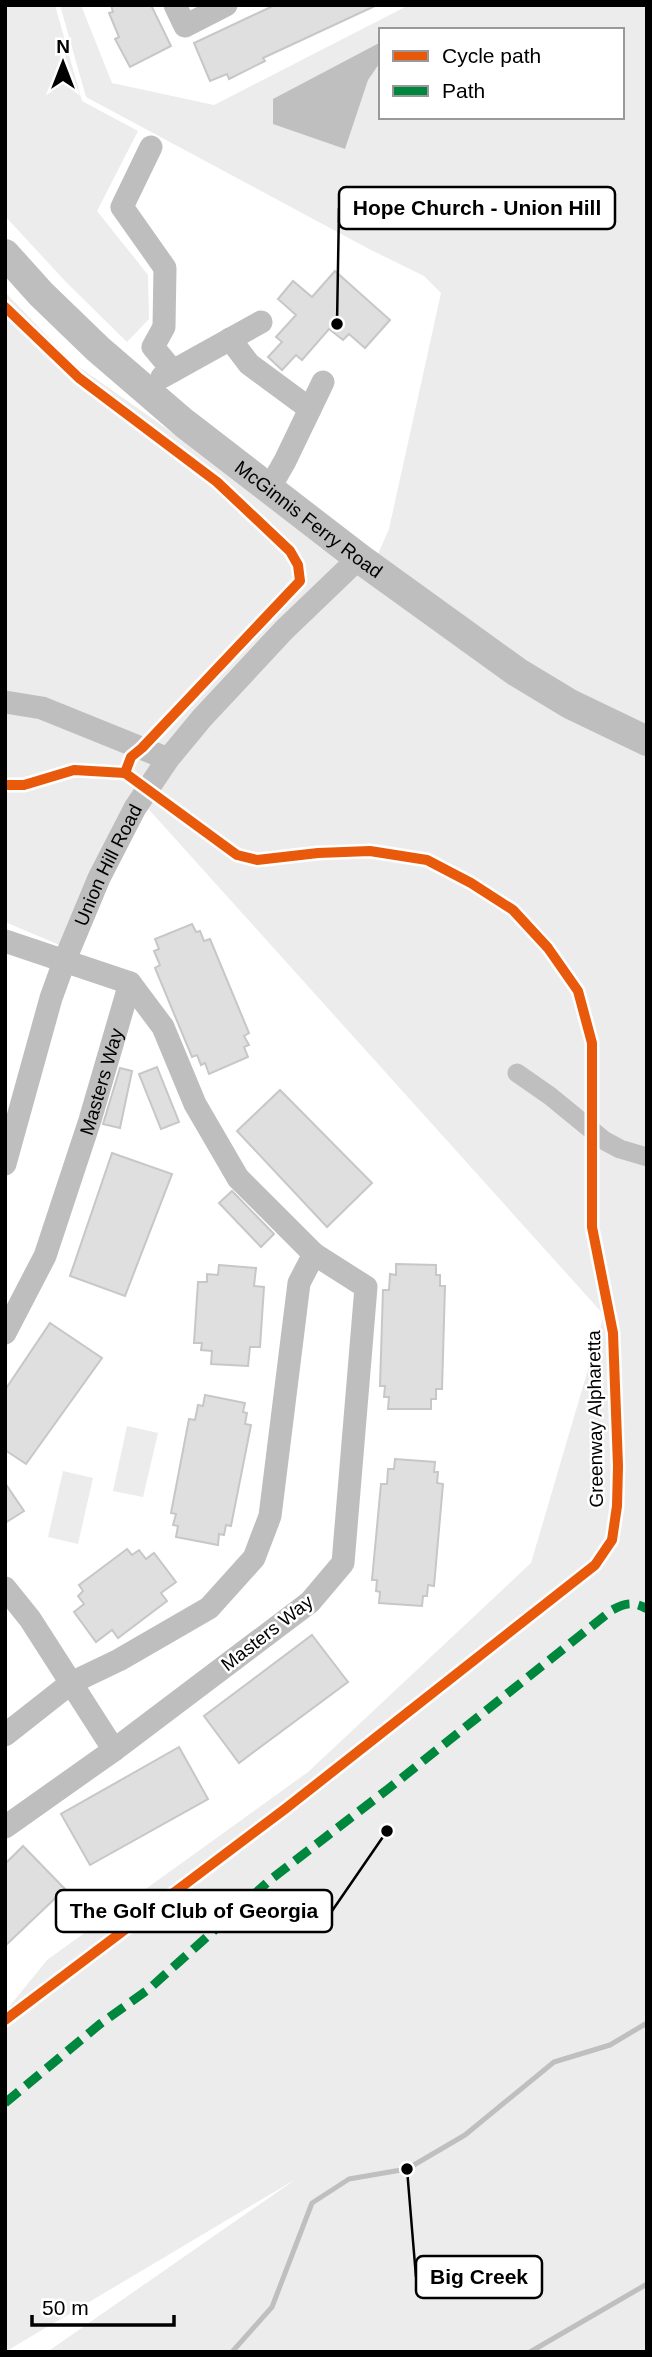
<svg xmlns="http://www.w3.org/2000/svg" width="652" height="2357" font-family="Helvetica,sans-serif">
	<style>
		.green { fill: #ececec; fill-rule: evenodd }
		.water { fill: #bfbfbf }
		.lines { fill: none; stroke-linecap: round; stroke-linejoin: round }
		.stream { stroke: #bfbfbf; stroke-width: 5 }
		.canal { stroke: #bfbfbf; stroke-width: 19 }
		.building { fill: #dfdfdf; stroke: #c7c7c7; stroke-width: 2 }
		.path { stroke: #b9b9b9; stroke-width: 3.5; stroke-dasharray: 2 3.5; stroke-linecap: butt }
		.minor { stroke: #bebebe; stroke-width: 23 }
		.major { stroke: #bebebe; stroke-width: 30 }
		.quiet { stroke: #00873e; stroke-width: 9; stroke-dasharray: 18 9; stroke-linecap: butt }
		.cycleway-casing { stroke: #fff; stroke-width: 15 }
		.cycleway { stroke: #e8590c; stroke-width: 10 }
		.labels { text-anchor: middle; dominant-baseline: central; stroke-width: 5; stroke-linejoin: round; paint-order: stroke }
		.street-label { font-size: 19px; fill: #000; stroke: #fff }
		.leader { fill: none; stroke: #000; stroke-width: 2.5 }
		.callout-dot { fill: #000; stroke: #fff; stroke-width: 2.5 }
		.callout { fill: #fff; stroke: #000; stroke-width: 2.5 }
		.callout-label { font-size: 21px; text-anchor: middle; font-weight: bold; fill: #000 }
	</style>
	<rect width="100%" height="100%" fill="#fff"/>
	<g class="green">
		<path d="M5,5H55L82,101L138,131L97,211L148,275L149,319L127,342L65,281L5,216Z"/>
		<path d="M60,5H81L112,83L214,105L409,5H647V2352H47L296,2179L5,2352V2012L47,1960L308,1772L531,1563L604,1315L143,803L74,951L5,922V292L72,362L370,572L389,529L441,293L424,276L371,250L86,97ZM381,30H622V117H381Z"/>
		<path d="M127,1426L158,1433L143,1497L113,1491Z"/>
		<path d="M63,1471L93,1478L78,1544L48,1537Z"/>
	</g>
	<path class="water" d="M381,42V61L368,80L345,149L273,124V99Z"/>
	<g class="lines">
		<g class="stream">
			<path d="M232,2352L272,2307L312,2203L349,2179L407,2169L465,2135L554,2062L610,2045L647,2023"/>
			<path d="M530,2352L647,2284"/>
		</g>
		<path class="canal" d="M517,1073L550,1096L605,1141L620,1149L647,1157"/>
	</g>
	<g class="building">
		<path d="M111,5H151L171,46L130,67L115,39L119,37L109,13L113,12Z"/>
		<path d="M275,5H377L263,58L265,61L229,79L227,74L210,81L194,43Z"/>
		<path d="M335,271L390,320L365,348L349,334L343,340L329,329L302,360L296,355L282,370L268,357L282,342L276,337L296,315L278,299L293,281L312,297Z"/>
		<path d="M192,924L196,932L200,931L204,941L210,939L249,1033L244,1036L249,1045L244,1047L248,1057L209,1074L205,1063L201,1065L197,1055L192,1057L155,968L160,965L154,951L159,949L155,939Z"/>
		<path d="M157,1067L179,1122L161,1129L139,1074Z"/>
		<path d="M120,1068L132,1071L120,1128L103,1124Z"/>
		<path d="M280,1090L372,1183L327,1227L237,1131Z"/>
		<path d="M112,1153L172,1174L125,1296L70,1276Z"/>
		<path d="M232,1191L274,1234L261,1247L219,1203Z"/>
		<path d="M396,1264L436,1265V1275H440V1286H445L442,1389H436V1399H431V1409H388L389,1397H384L385,1386H380L383,1290H389L390,1274L396,1275Z"/>
		<path d="M219,1265L256,1268L254,1286L264,1287L260,1347H250L248,1366L211,1364L212,1351L201,1350L202,1343H194L198,1282H207V1274L218,1275Z"/>
		<path d="M50,1323L102,1358L26,1464L5,1450V1390Z"/>
		<path d="M205,1395L245,1403L243,1412L247,1413L245,1424L251,1425L231,1526L226,1525L224,1535L219,1534L218,1545L176,1537L178,1526L173,1525L176,1514L171,1513L189,1419L195,1420L198,1405L203,1406Z"/>
		<path d="M395,1459L435,1462L434,1472H438L437,1483L443,1484L434,1586L428,1585L427,1596H423L422,1606L379,1603L380,1592L376,1591L377,1580H372L381,1484H387L388,1469H394Z"/>
		<path d="M5,1483L24,1511L5,1523Z"/>
		<path d="M127,1549L132,1555L139,1550L146,1559L154,1553L176,1582L161,1593L167,1601L118,1638L112,1630L96,1642L74,1612L84,1604L78,1596L83,1591L79,1585Z"/>
		<path d="M312,1635L348,1682L239,1763L204,1716Z"/>
		<path d="M179,1747L208,1799L90,1865L61,1814Z"/>
		<path d="M23,1846L65,1889L5,1946V1864Z"/>
	</g>
	<g class="lines">
		<g class="path">
			<path d="M5,307L79,378L217,482L290,551L298,565L300,581L284,599"/>
			<path d="M156,733L204,683"/>
		</g>
		<g class="minor">
			<path d="M175,5L185,26L226,5"/>
			<path d="M151,147L122,207L165,268L164,327L153,347L173,371"/>
			<path d="M230,339L249,364L310,409"/>
			<path d="M162,377L261,322"/>
			<path d="M269,489L285,461L323,382"/>
			<path d="M5,702L42,708L168,759"/>
			<path d="M5,941L130,983L163,1027L195,1104L238,1178L314,1254L366,1287L343,1563L310,1602L114,1750L5,1827"/>
			<path id="s1" d="M5,1164L51,998L64,962L99,878L135,808L168,759L202,718L284,630L359,558"/>
			<path id="s2" d="M5,1333L45,1256L90,1120L130,983"/>
			<path d="M5,1588L30,1619L114,1750"/>
			<path d="M5,1735L71,1683L119,1660L209,1608L254,1558L270,1516L299,1283L314,1254"/>
		</g>
		<path class="major" id="s3" d="M5,254L41,294L98,349L184,423L359,558L517,672L570,704L647,741"/>
		<path class="quiet" d="M5,2103L100,2024L149,1989L270,1880L388,1789L612,1610C625,1603 634,1601 647,1609"/>
		<defs>
			<g id="cycleway">
				<path d="M5,307L79,378L217,482L290,551L298,565L300,581L142,748L131,757L125,773"/>
				<path d="M5,785H24L74,770L125,773L237,855L257,860L318,853L370,851L427,860L471,883L513,910L548,948L578,991L592,1043V1227L613,1333L618,1466L617,1506L612,1540L595,1565L285,1809L5,2020"/>
			</g>
		</defs>
		<use href="#cycleway" class="cycleway-casing"/>
		<use href="#cycleway" class="cycleway"/>
	</g>
	<g class="labels">
		<g class="street-label">
			<text stroke="none"><textPath href="#s3" startOffset="404">McGinnis Ferry Road</textPath></text>
			<text stroke="none"><textPath href="#s1" startOffset="317">Union Hill Road</textPath></text>
			<text stroke="none"><textPath href="#s2" startOffset="270">Masters Way</textPath></text>
			<text transform="translate(595 1419) rotate(-91)">Greenway Alpharetta</text>
			<text transform="translate(267 1633) rotate(-38)">Masters Way</text>
		</g>
	</g>
	<path class="leader" d="M337 324L339 208M387 1831L332 1911M407 2169L416 2277"/>
	<g class="callout-dot">
		<circle cx="337" cy="324" r="7"/>
		<circle cx="387" cy="1831" r="7"/>
		<circle cx="407" cy="2169" r="7"/>
	</g>
	<g class="callout">
		<rect x="339" y="187" width="276" height="42" rx="7"/>
		<rect x="56" y="1890" width="276" height="42" rx="7"/>
		<rect x="416" y="2256" width="126" height="42" rx="7"/>
	</g>
	<g class="callout-label">
		<text x="477" y="215">Hope Church - Union Hill</text>
		<text x="194" y="1918">The Golf Club of Georgia</text>
		<text x="479" y="2284">Big Creek</text>
	</g>
	<rect width="652" height="2357" fill="none" stroke="#000000" stroke-width="14"/>
	<rect x="379" y="28" width="245" height="91" fill="#ffffff" stroke="#999999" stroke-width="2"/>
	<rect x="393" y="51" width="35" height="10" fill="#e8590c" stroke="#999999" stroke-width="2"/>
	<text x="442" y="63" font-size="21" fill="#000000">Cycle path</text>
	<rect x="393" y="86" width="35" height="10" fill="#00873e" stroke="#999999" stroke-width="2"/>
	<text x="442" y="98" font-size="21" fill="#000000">Path</text>
	<g transform="translate(63 63)" stroke="#ffffff" stroke-width="5" paint-order="stroke">
	<path d="M0-5L12 26L0 18L-12 26Z" fill="#000000"/>
	<text y="-10" font-size="19" font-weight="bold" text-anchor="middle" fill="#000000">N</text>
	</g>
	<path d="M32 2315v10h142v-10" fill="none" stroke="#000000" stroke-width="3.5"/>
	<text x="42" y="2315" font-size="21" fill="#000000" stroke="#ffffff" stroke-width="5" paint-order="stroke">50 m</text>
</svg>
